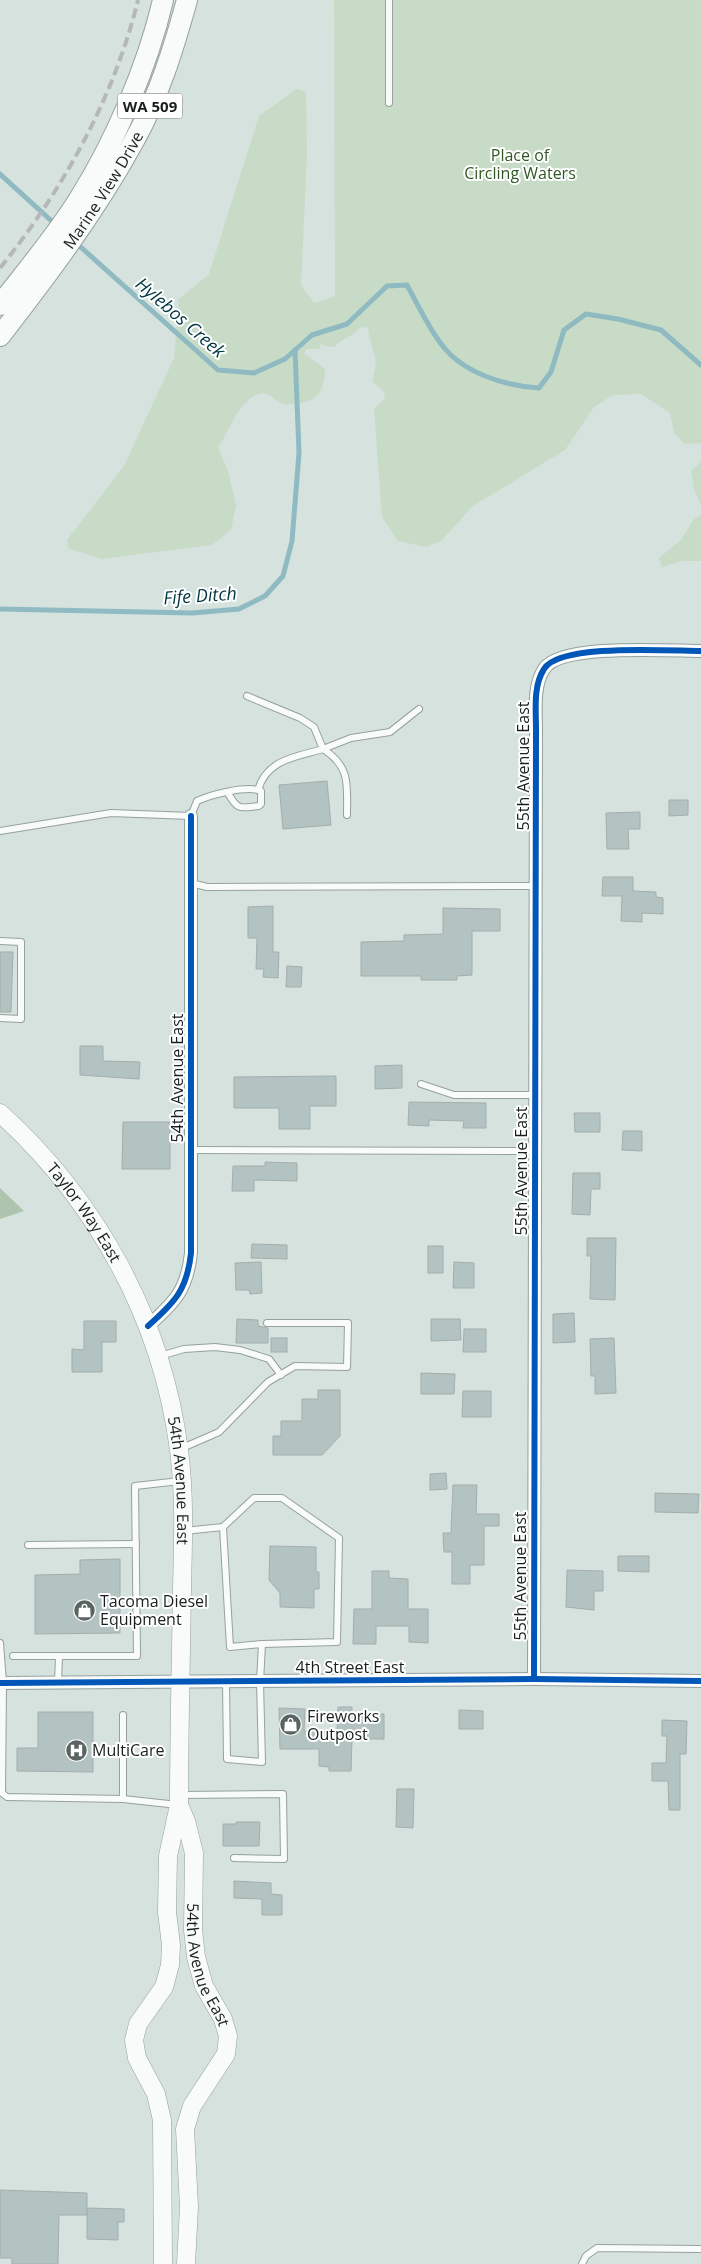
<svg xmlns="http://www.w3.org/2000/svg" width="701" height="2264" font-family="'Open Sans',sans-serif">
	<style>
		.green { fill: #c7dbc7 }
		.forest { fill: #aec4ae }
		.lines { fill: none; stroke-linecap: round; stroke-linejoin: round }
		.stream { stroke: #8fbac1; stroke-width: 5 }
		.building { fill: #b2c3c1; stroke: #a4aeac }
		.service-casing { stroke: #96a19e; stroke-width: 8 }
		.minor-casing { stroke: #96a19e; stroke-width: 14 }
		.secondary-casing { stroke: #96a19e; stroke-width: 19 }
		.primary-casing { stroke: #96a19e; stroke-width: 22 }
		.service { stroke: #f9fbfa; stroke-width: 6 }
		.minor { stroke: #f9fbfa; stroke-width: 12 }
		.secondary { stroke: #f9fbfa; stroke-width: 18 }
		.primary { stroke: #f9fbfa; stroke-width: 20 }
		.rail { stroke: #b5b8b7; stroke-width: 4; stroke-dasharray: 10 5; stroke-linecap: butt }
		.cycleway-casing { stroke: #fff; stroke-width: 9 }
		.cycleway { stroke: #0057b8; stroke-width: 6 }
		.labels { text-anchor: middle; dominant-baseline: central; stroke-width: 4; stroke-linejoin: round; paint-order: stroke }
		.shield { fill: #fff; stroke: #5d6362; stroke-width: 1 }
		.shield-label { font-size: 15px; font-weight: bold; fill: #17201e }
		.park-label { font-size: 16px; fill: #305825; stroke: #fff }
		.street-label { font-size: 16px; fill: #17201e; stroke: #fff }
		.poi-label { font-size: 16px; fill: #17201e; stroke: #fff; text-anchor: start }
		.water-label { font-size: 18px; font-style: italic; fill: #003741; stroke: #fff }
	</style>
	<rect width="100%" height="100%" fill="#d5e2de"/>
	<g class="green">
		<path d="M334,0H701V443L685,444L674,433L670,413L641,394L613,395L594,407L565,450L473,506L442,540L427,547L398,541L382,517L374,409L384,399L385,393L372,381C381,351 370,353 368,327L360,328C352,337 342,338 334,347L324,346L321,342L319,349H307L304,353L325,369C324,391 318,402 294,404C291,404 286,405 283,404C274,401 270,391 259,394C239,400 229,432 218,448L228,471L236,505L231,530L212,545L101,559L68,548L67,540L124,466L174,358L179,299L209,274L259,116L297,89L306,92L307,154L301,285L314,303L335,296Z"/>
		<path d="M701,462V505L694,489L691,471Z"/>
		<path d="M701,515V561H682L662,567L659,558L681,540L693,520Z"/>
	</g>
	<path class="forest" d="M0,1188L24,1211L0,1219Z"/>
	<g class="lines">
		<g class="stream">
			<path d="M0,174L56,225"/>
			<path d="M75,242L218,370L254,373L285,359L312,335L347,324L387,286L407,285C418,305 428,327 442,345C463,373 505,386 539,388L551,372L564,330L586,314L618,319L661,330L701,365"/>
			<path d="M0,609L192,613L239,609L265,596L283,576L292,541L299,453L295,350"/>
		</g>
	</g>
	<g class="building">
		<path d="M327,781L331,825L283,829L279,785Z"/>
		<path d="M669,800H688V815L669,816Z"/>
		<path d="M640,812V829H628L629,849H607L606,813Z"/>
		<path d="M603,877H633V891L656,892V897L663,898V914L642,913V922L621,921L622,896H602Z"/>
		<path d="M273,906V952H279L278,978L263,977L264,969H256L257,938H248V907Z"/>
		<path d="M443,908L500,909V931H472V975L457,976V980H421V976H361V942L404,941V935L443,934Z"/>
		<path d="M0,952H13L11,1012H0Z"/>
		<path d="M287,966L302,967L301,987H286Z"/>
		<path d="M80,1046H103V1061L140,1062L139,1079L80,1075Z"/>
		<path d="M402,1065V1088L375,1089V1066Z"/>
		<path d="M336,1076V1106H310V1129H279V1108H234V1077Z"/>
		<path d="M409,1102L486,1103V1128H463L464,1121L429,1120V1126L408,1125Z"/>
		<path d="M574,1113H600V1132H575Z"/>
		<path d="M123,1122H170V1169H122Z"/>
		<path d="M623,1131H642V1151L622,1150Z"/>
		<path d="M265,1162L297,1163V1181L254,1180V1191H232L233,1166H265Z"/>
		<path d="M573,1173H600V1189H591L590,1215L572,1214Z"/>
		<path d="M587,1238H616L615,1300L590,1299L591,1256H587Z"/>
		<path d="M252,1244L287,1245V1259L251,1258Z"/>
		<rect x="428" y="1246" width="15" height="27"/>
		<path d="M261,1262L262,1293L250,1294L249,1290H236L235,1263Z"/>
		<path d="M454,1262L474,1263V1288H453Z"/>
		<path d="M574,1313L575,1342L553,1343V1314Z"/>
		<path d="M237,1319L258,1320V1326L268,1328V1343H236Z"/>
		<path d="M431,1319H460L461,1340L431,1341Z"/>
		<path d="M84,1321H116V1342H102V1372H72V1349L84,1350Z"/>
		<path d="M464,1329H486V1352H463Z"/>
		<rect x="271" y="1338" width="16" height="14"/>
		<path d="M614,1338L616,1393L595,1394V1376H591L590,1339Z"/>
		<path d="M421,1373L455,1374L454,1394H421Z"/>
		<path d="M318,1390H340V1436L322,1455H273V1436H281V1421H302V1399H318Z"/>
		<path d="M463,1391H491V1417H462Z"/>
		<path d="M446,1473L447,1489L430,1490V1474Z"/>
		<path d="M453,1485H477L476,1514H499V1526H484V1565H470V1584H452V1552H444L443,1533H451Z"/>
		<path d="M655,1493L699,1494L698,1513L655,1512Z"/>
		<path d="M270,1546L316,1547V1572H319V1589H314V1608L280,1607V1593L269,1580Z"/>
		<path d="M618,1556H649V1572L618,1571Z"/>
		<path d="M120,1559V1633L35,1634V1575L80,1574V1560Z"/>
		<path d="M567,1570L603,1571V1591H594V1610L566,1607Z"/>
		<path d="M372,1571H389V1578L408,1579V1609H428V1643L409,1642V1626H376V1644H353L354,1609H372Z"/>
		<path d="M338,1707H352V1713L384,1714V1739H352L351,1771H329V1767L319,1766V1749H280L279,1708L305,1709L304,1731L337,1732Z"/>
		<path d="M459,1710L483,1711V1729H459Z"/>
		<path d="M38,1712H93V1772L17,1771V1748H38Z"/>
		<path d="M662,1720L687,1721L686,1754H680V1810H669L668,1781H652V1763H666L667,1736H662Z"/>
		<path d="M397,1789H414L413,1828L396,1827Z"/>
		<path d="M236,1822H260L259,1846H223V1824H236Z"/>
		<path d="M234,1881L271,1883V1894L282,1895V1915H262V1899L234,1898Z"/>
		<path d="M0,2190L87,2193V2215H59L58,2264H12V2258H0Z"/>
		<path d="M87,2208L124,2209V2222H118V2240L87,2239Z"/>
	</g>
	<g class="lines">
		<defs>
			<g id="service">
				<path d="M389,0V103"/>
				<path d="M247,696L300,718L314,727L323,749L351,738L390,732L419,709"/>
				<path d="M258,790C267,759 296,757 323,749C351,767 347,785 347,815"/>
				<path d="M0,831L111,813L191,816L197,801C210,795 247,785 261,791V804L259,806C240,808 238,811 228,793"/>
				<path d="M191,883L207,887L536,886"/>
				<path d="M0,941L21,942V1019L0,1018"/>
				<path d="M421,1084L454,1095H535"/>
				<path d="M191,1150L535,1151"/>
				<path d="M160,1356L184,1349L215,1347L240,1350L269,1359L281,1375"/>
				<path d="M180,1449L219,1432L268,1382L295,1366L347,1367L348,1323H267"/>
				<path d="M223,1527L230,1647L262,1644"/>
				<path d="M184,1531L223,1527L254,1498H282L339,1538L337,1642L262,1644L260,1682L262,1762L227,1759L226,1682"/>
				<path d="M28,1545L136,1544"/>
				<path d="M0,1643L3,1683L2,1793L7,1797L123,1799L178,1805"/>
				<path d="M13,1656H137L135,1486L180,1481"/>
				<path d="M58,1683L59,1656"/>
				<path d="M180,1795L283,1794L284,1859L234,1858"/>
				<path d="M123,1799V1715"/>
				<path d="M582,2264L586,2256L597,2248L701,2249"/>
			</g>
			<g id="minor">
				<path d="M148,1326C175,1302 187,1290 191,1253V816"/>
				<path d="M534,1679L536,729C536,710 533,686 544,669C560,643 670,651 701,651"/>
				<path d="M0,1683L534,1679L701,1681"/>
			</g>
			<g id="secondary">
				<path id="s1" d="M0,1113C97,1201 162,1319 179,1450C185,1496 183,1543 182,1589C181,1661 179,1733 179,1805L168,1856L167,1912L171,1945L170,1965L164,1987L138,2024L134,2040L137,2058L156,2094L162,2120L163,2264"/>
				<path id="s2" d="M179,1805L186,1821L194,1853L193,1930L196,1957L204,1986L223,2019L228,2036L226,2054L192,2106L185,2129L189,2207L186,2264"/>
			</g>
			<g id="primary">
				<path d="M0,305C27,270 56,236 79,199C115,142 148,65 163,0"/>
				<path id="s3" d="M0,336C49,273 97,209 135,139C159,96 174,47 187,0"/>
			</g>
		</defs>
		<use href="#service" class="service-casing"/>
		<use href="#minor" class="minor-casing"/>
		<use href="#secondary" class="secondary-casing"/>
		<use href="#primary" class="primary-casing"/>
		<use href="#service" class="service"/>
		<use href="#minor" class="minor"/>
		<use href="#secondary" class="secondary"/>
		<use href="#primary" class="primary"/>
		<path class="rail" d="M0,268C63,190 114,98 138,0"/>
		<defs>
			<g id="cycleway">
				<path d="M148,1326C175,1302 187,1290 191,1253V816"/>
				<path d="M534,1679L536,729C536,710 533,686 544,669C560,643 670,651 701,651"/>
				<path d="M0,1683L534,1679L701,1681"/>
			</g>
		</defs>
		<use href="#cycleway" class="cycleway-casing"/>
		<use href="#cycleway" class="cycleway"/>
	</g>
	<defs>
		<symbol id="shop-disc" viewBox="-11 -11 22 22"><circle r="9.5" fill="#5a6461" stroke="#fff"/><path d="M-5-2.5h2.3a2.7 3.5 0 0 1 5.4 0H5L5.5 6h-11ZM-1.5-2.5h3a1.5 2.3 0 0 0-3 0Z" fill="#fff"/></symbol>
		<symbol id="hospital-disc" viewBox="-11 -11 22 22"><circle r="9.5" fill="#5a6461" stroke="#fff"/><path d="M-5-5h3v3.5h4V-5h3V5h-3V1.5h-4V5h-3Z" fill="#fff"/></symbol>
	</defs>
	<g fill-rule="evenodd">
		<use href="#shop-disc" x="72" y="1598" width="25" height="25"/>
		<use href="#shop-disc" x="278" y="1712" width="25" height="25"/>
		<use href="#hospital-disc" x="64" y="1738" width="25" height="25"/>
	</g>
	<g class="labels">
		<rect class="shield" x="117.5" y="93.5" width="65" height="25" rx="4"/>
		<g class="shield-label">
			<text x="150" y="106">WA 509</text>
		</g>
		<g class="park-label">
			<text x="520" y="155">Place of<tspan x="520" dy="18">Circling Waters</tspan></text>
		</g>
		<g class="street-label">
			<text stroke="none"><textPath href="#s3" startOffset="179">Marine View Drive</textPath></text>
			<text transform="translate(523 766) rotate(-90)">55th Avenue East</text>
			<text transform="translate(177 1078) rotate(-90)">54th Avenue East</text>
			<text transform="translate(521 1171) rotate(-90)">55th Avenue East</text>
			<text stroke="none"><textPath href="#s1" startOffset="131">Taylor Way East</textPath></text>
			<text stroke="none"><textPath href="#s1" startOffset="420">54th Avenue East</textPath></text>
			<text transform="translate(520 1576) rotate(-90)">55th Avenue East</text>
			<text x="350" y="1667">4th Street East</text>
			<text stroke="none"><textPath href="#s2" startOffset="165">54th Avenue East</textPath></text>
		</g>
		<g class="poi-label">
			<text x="100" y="1601">Tacoma Diesel<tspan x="100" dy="18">Equipment</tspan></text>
			<text x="307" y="1716">Fireworks<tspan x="307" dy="18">Outpost</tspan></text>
			<text x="92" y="1750">MultiCare</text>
		</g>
		<g class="water-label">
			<text transform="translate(181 317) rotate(41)">Hylebos Creek</text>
			<text transform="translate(200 595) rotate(-4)">Fife Ditch</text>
		</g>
	</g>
</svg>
